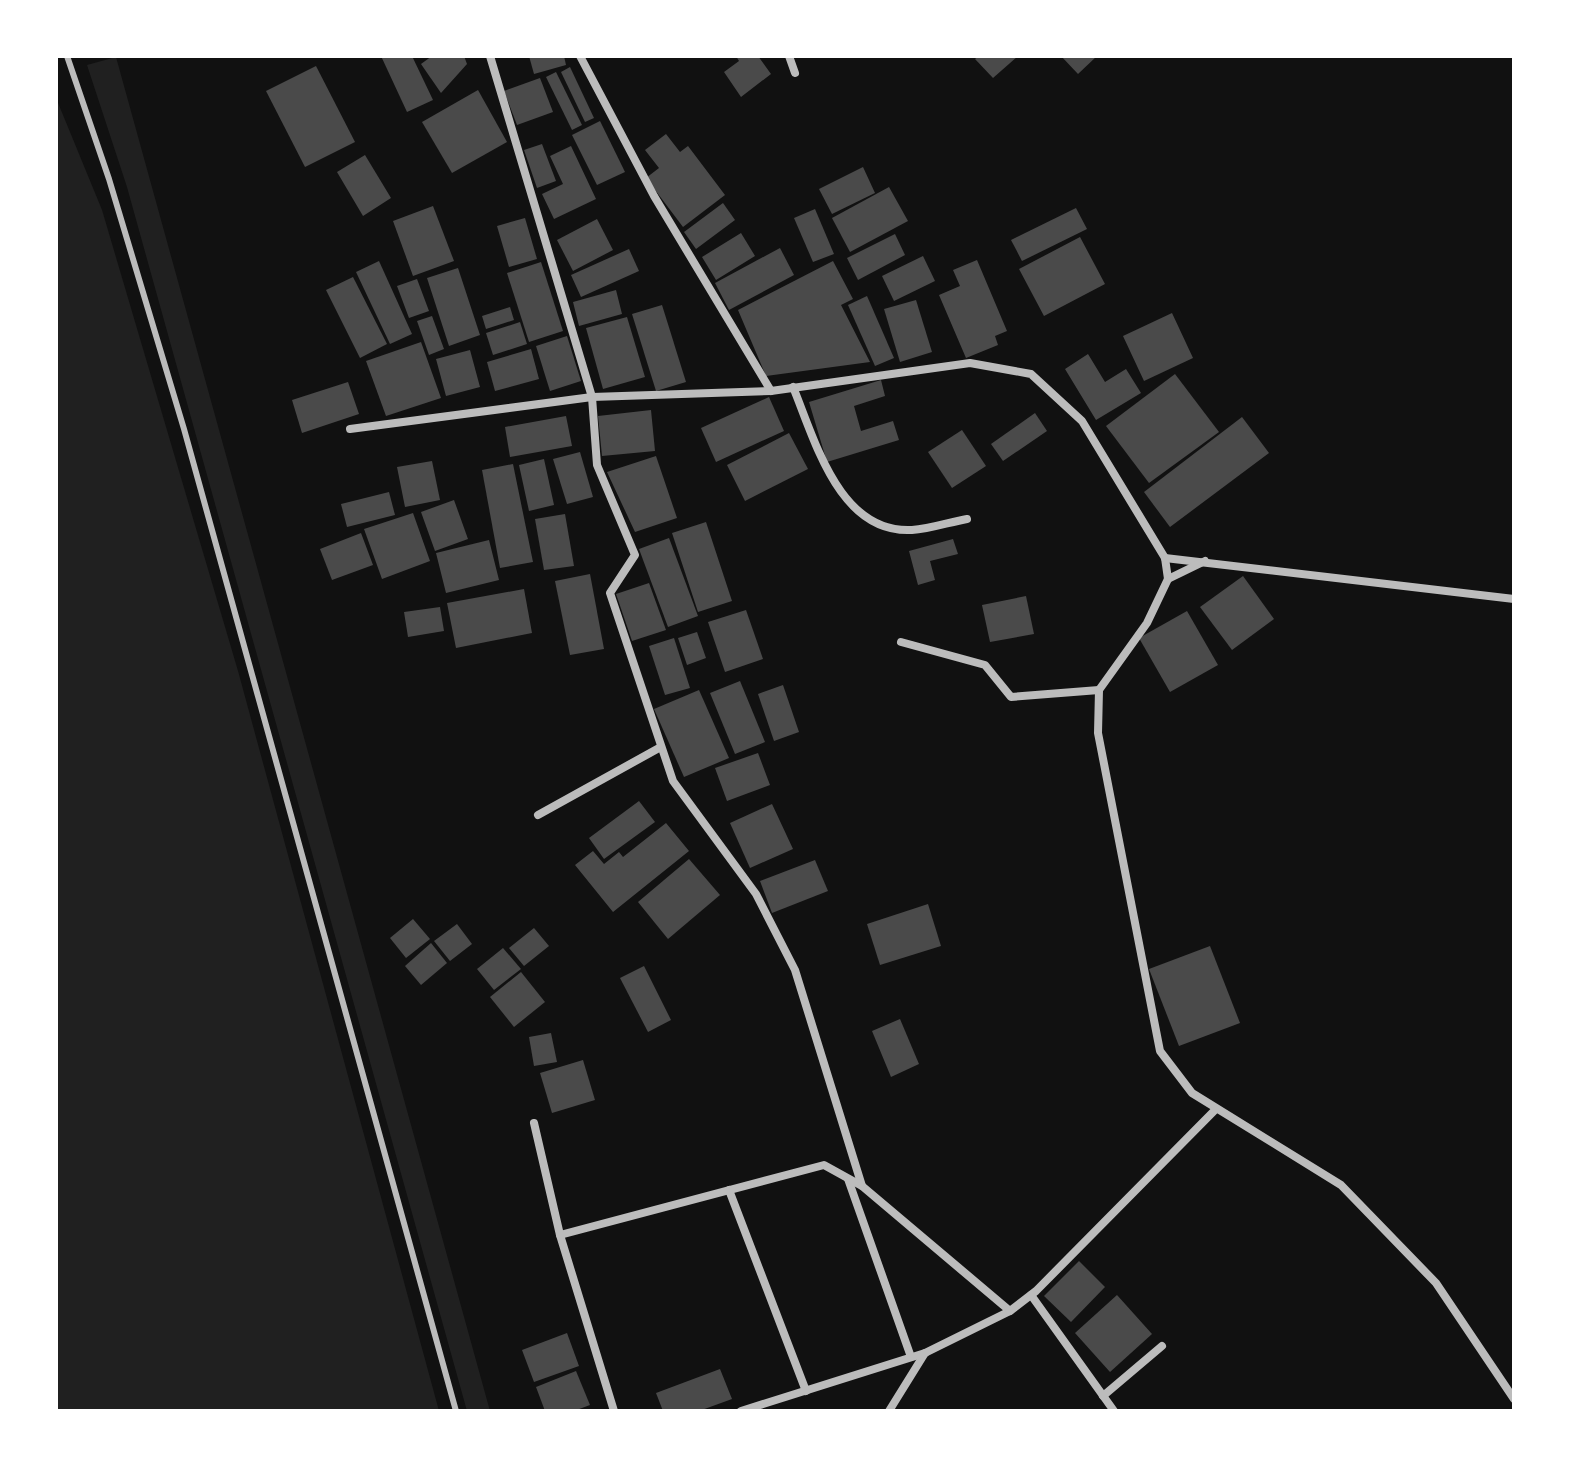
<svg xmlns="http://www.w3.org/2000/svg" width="1570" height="1467" font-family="Figtree,sans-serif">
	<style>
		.green { fill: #202020 }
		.building { fill: #4a4a4a }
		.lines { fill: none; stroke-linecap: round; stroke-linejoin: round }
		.service { stroke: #bcbcbc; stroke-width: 6 }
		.minor { stroke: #bcbcbc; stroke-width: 8 }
	</style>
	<rect width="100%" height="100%" fill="#111"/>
	<g class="green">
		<path d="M116,57L490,1411H467L127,187L87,65Z"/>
		<path d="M56,98L102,210L238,671L439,1411H56Z"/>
	</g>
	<g class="building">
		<path d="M381,56H412L433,100L407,112Z"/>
		<path d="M432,56H464L467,64L441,93L421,64Z"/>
		<path d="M529,56H564L566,65L534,74Z"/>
		<path d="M736,56H758L771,74L741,97L724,72L739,61Z"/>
		<path d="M979,56H1018L993,78L975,59Z"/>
		<path d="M1061,56H1097L1078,74Z"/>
		<path d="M316,66L355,142L305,167L266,91Z"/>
		<path d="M570,67L594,118L585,122L561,72Z"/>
		<path d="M556,72L582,125L572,130L546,77Z"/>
		<path d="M540,78L553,112L517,125L504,91Z"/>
		<path d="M478,90L507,142L452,173L422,122Z"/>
		<path d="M600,121L625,172L597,185L572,135Z"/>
		<path d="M666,134L680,152L688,146L725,195L683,227L646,178L659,168L645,150Z"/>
		<path d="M542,144L556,181L537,188L524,150Z"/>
		<path d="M571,146L596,199L554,219L542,194L563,184L550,156Z"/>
		<path d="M365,155L391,198L363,216L337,172Z"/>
		<path d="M863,167L875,193L832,214L819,189Z"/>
		<path d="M889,187L908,221L850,252L832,218Z"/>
		<path d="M723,203L735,220L696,249L684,232Z"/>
		<path d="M433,206L454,261L413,276L393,221Z"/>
		<path d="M1076,208L1087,229L1022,261L1011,240Z"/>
		<path d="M815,209L834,254L813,262L794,218Z"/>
		<path d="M525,218L537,259L509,267L497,226Z"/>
		<path d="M597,219L613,250L573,271L557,240Z"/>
		<path d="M741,233L755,256L716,280L702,257Z"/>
		<path d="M895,234L905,255L858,280L847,258Z"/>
		<path d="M1080,237L1105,284L1044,316L1019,269Z"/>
		<path d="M780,248L794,275L729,310L715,283Z"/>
		<path d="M629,249L639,271L581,297L571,275Z"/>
		<path d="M923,256L935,281L894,301L882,276Z"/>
		<path d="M977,260L1007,331L995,336L998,345L966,358L939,295L960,286L953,270Z"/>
		<path d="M379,261L412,334L390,344L356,272Z"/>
		<path d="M833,261L853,299L841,305L870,362L766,376L738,310Z"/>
		<path d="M541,262L563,331L529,342L507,273Z"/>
		<path d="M458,268L480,335L449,346L427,278Z"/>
		<path d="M353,277L387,344L360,358L326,290Z"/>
		<path d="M417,279L429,311L409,318L397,286Z"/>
		<path d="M616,290L622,314L579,326L573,302Z"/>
		<path d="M867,296L894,358L875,366L848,305Z"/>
		<path d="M916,300L932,352L900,362L884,309Z"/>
		<path d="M662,305L686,382L656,391L632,314Z"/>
		<path d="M510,307L514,320L486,329L482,316Z"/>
		<path d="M1172,313L1193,358L1144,381L1123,336Z"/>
		<path d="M432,316L444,349L429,355L417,321Z"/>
		<path d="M627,317L645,377L603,389L586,328Z"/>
		<path d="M520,322L527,344L493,355L486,333Z"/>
		<path d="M567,336L581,381L550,391L536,346Z"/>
		<path d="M421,342L441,398L386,416L366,361Z"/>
		<path d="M531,349L539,379L495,391L487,362Z"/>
		<path d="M470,350L480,387L446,396L436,359Z"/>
		<path d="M1088,354L1105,382L1126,369L1141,393L1096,420L1065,369Z"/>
		<path d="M1175,374L1219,432L1149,483L1106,426Z"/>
		<path d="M881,380L885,396L854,406L861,431L893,421L899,440L827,462L809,402Z"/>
		<path d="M348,382L359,414L302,433L292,400Z"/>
		<path d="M769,397L784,431L716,462L701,428Z"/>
		<path d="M651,410L655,451L602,456L598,416Z"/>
		<path d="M1035,413L1047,431L1003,461L991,444Z"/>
		<path d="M566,416L572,446L510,457L505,427Z"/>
		<path d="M1242,417L1269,453L1170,527L1144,492Z"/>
		<path d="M962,430L986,466L952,488L928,452Z"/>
		<path d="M789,433L808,469L745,501L727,465Z"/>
		<path d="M580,452L593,497L567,504L553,459Z"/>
		<path d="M656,456L677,518L635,532L607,472Z"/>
		<path d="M544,459L554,505L529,511L519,465Z"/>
		<path d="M432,461L440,500L405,507L397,467Z"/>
		<path d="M513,464L533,562L500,568L482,470Z"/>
		<path d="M389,492L395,515L347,527L341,504Z"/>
		<path d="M454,500L468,539L435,551L421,512Z"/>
		<path d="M413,513L430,561L382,579L364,529Z"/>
		<path d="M565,514L574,566L544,570L535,519Z"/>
		<path d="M706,522L732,601L698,612L672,533Z"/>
		<path d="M361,533L373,565L332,580L320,549Z"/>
		<path d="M669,538L698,616L668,627L639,549Z"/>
		<path d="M953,539L958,554L930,561L935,580L918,585L909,551Z"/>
		<path d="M489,540L499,580L446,593L436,553Z"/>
		<path d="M590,574L604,649L570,655L555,581Z"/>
		<path d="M1243,576L1274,619L1232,650L1200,607Z"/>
		<path d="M649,583L666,630L632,641L616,594Z"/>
		<path d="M524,589L532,633L456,648L447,603Z"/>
		<path d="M1026,596L1034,634L990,642L982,605Z"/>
		<path d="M440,607L444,631L408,637L404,612Z"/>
		<path d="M746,610L763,659L725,672L708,622Z"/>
		<path d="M1187,611L1218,665L1170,692L1139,638Z"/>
		<path d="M697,632L706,658L687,665L678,638Z"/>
		<path d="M674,638L690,688L665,695L649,646Z"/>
		<path d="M740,681L765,742L735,754L710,693Z"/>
		<path d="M783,685L799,732L774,741L758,694Z"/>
		<path d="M699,690L729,758L684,777L654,709Z"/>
		<path d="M758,753L770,785L727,801L715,768Z"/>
		<path d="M639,801L655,822L604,859L589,838Z"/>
		<path d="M772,804L793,849L750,868L730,823Z"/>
		<path d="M666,823L689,851L613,912L575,865L593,851L604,864L619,852L623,857Z"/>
		<path d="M689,859L720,895L668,939L638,902Z"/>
		<path d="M815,860L828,891L772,913L760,881Z"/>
		<path d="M928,904L941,946L880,965L867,924Z"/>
		<path d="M413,919L430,939L406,958L390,938Z"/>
		<path d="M457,924L472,944L450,961L434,941Z"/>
		<path d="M534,928L549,946L524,966L509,948Z"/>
		<path d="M431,943L447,963L421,985L405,966Z"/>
		<path d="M1210,946L1240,1023L1179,1046L1149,969Z"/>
		<path d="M503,948L521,969L494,990L477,969Z"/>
		<path d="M644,966L671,1020L648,1032L620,978Z"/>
		<path d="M521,972L545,1002L514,1027L490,997Z"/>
		<path d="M900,1019L919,1064L891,1077L872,1031Z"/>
		<path d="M551,1033L557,1062L534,1066L529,1037Z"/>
		<path d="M583,1060L595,1100L552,1113L540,1073Z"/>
		<path d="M1079,1261L1105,1287L1071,1322L1044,1296Z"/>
		<path d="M1117,1295L1152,1334L1110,1372L1075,1333Z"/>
		<path d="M567,1333L579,1366L534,1382L522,1350Z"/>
		<path d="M720,1369L732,1399L699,1411H663L656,1393Z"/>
		<path d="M576,1371L590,1405L574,1411H545L536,1387Z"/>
	</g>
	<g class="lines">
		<path class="service" d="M67,56L109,179L184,429L456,1411"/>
		<g class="minor">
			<path d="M490,56L592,397L597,465L635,555L610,593L673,781L756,894L795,970L862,1186"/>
			<path d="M580,56L654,196L771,391"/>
			<path d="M789,56L795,73"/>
			<path d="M793,387C815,440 839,534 912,530C930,529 950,522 967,519"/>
			<path d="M350,429L592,397L771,391L970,363L1031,374L1082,421L1165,558L1168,579L1147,623L1099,690L1098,733L1160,1051L1192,1093L1341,1185L1436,1283L1514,1399"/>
			<path d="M1165,558L1514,599"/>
			<path d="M1168,579L1205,561"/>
			<path d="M901,642L985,665L1011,697L1099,690"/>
			<path d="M538,815L659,748"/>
			<path d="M534,1123L560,1235L614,1411"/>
			<path d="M848,1179L911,1357"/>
			<path d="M729,1190L806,1391"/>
			<path d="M560,1235L824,1165L862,1186L1010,1311L925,1353L889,1411"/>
			<path d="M1031,1295L1114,1411"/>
			<path d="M1010,1311L1036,1291L1216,1109"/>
			<path d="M1103,1396L1162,1346"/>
			<path d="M741,1411L925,1353"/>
		</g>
	</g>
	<rect width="1570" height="1467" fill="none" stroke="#ffffff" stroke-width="116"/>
</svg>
